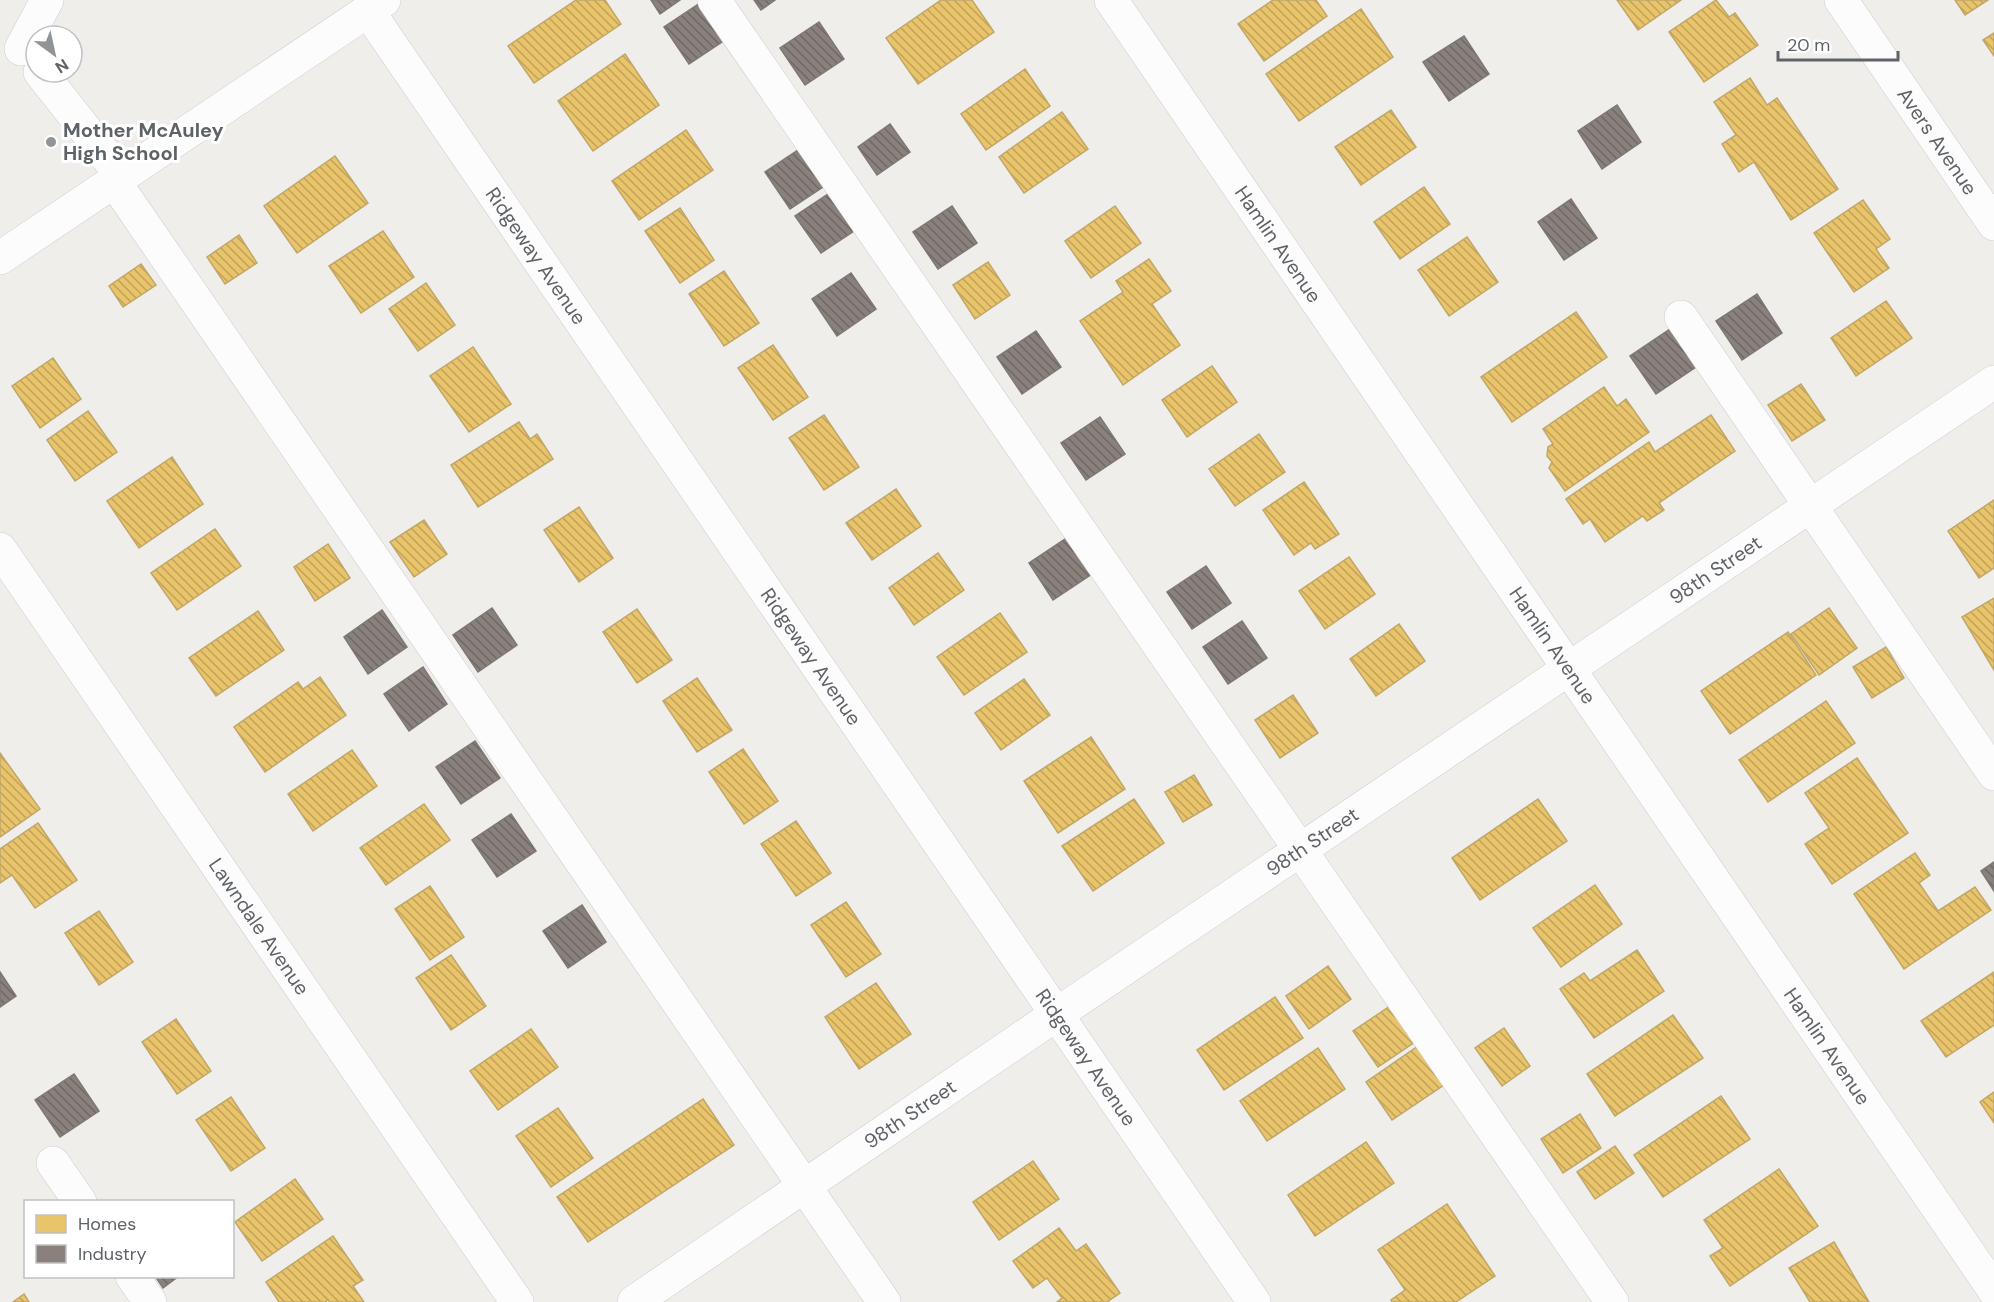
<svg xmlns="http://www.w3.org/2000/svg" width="1994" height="1302" font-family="'DM Sans',sans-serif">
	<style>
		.homes { fill: url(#homes-back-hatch); stroke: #c0a769; stroke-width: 1.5 }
		.industry { fill: url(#industry-back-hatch); stroke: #7d7876; stroke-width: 1.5 }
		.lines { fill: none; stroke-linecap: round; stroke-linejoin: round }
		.minor-casing { stroke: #cbcccc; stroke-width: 34 }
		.minor { stroke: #fdfcfc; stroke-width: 33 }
		.poi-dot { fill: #919496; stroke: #fff; stroke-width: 2 }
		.labels { text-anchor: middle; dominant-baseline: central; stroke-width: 6; stroke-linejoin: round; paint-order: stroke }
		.poi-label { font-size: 20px; font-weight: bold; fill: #5f6368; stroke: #fff; text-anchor: start }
		.street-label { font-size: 20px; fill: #5f6368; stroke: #fff }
	</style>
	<defs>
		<pattern id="homes-back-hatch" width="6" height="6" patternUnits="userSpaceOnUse" patternTransform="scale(1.5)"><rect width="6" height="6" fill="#e9c46a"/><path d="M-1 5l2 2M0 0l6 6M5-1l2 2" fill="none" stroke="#c0a35b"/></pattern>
		<pattern id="industry-back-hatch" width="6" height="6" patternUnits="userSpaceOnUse" patternTransform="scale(1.5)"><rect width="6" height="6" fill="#8a817c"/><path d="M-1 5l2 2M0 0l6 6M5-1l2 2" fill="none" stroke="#6e6865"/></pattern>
	</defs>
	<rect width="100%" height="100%" fill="#efeeea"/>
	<g class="homes">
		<path d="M576,0H605L621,24L534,83L508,46Z"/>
		<path d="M941,0H972L994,32L918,84L886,38Z"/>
		<path d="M1273,0H1316L1327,16L1264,61L1238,24Z"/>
		<path d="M1617,0H1681L1638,30Z"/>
		<path d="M1716,0L1729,17L1735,13L1758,45L1704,82L1669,32Z"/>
		<path d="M1955,0H1988L1965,15Z"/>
		<path d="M1361,9L1393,57L1299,121L1266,74Z"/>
		<path d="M1994,33V56L1983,40Z"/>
		<path d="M625,54L659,105L593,151L558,101Z"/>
		<path d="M1025,69L1050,106L986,150L961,114Z"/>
		<path d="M1750,78L1767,105L1777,98L1838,189L1791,220L1754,162L1739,172L1722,144L1736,135L1714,102Z"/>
		<path d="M1391,110L1416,147L1361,185L1335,147Z"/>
		<path d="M1062,112L1088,149L1024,193L999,157Z"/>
		<path d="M686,130L713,170L639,220L612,181Z"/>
		<path d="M335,156L368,203L297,253L264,206Z"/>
		<path d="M1424,187L1450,224L1400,259L1374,222Z"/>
		<path d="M1863,200L1890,239L1876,249L1889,268L1854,292L1814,233Z"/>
		<path d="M1115,206L1141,243L1091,278L1065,241Z"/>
		<path d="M680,208L714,260L680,283L645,231Z"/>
		<path d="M383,231L414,277L361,313L329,266Z"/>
		<path d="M239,235L257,263L225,284L207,257Z"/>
		<path d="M1467,237L1498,282L1449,316L1418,270Z"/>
		<path d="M1149,259L1171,291L1152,304L1180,345L1123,385L1080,321L1123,292L1116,281Z"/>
		<path d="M988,262L1010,295L975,319L953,285Z"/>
		<path d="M141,264L156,285L123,307L109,286Z"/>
		<path d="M724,271L759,323L724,346L689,294Z"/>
		<path d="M426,283L455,325L418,351L389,309Z"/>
		<path d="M1886,301L1912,338L1856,376L1831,338Z"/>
		<path d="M1576,312L1607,357L1512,422L1481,377Z"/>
		<path d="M773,345L808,397L773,420L738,368Z"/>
		<path d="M473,347L511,404L469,432L430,376Z"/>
		<path d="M53,358L81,399L40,428L12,386Z"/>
		<path d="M1212,366L1237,402L1187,437L1162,400Z"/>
		<path d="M1801,384L1825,420L1792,441L1768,405Z"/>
		<path d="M1604,387L1617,406L1626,399L1649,432L1565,491L1549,468L1552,462L1547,456L1548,447L1553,444L1543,429Z"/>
		<path d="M88,411L117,452L75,481L47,440Z"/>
		<path d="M824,415L859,467L824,490L789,438Z"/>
		<path d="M1711,415L1735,451L1659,503L1664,510L1647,521L1643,516L1605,542L1590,519L1583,524L1566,499L1649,442L1655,452Z"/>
		<path d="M519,422L530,439L537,434L553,459L478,507L451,465Z"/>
		<path d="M1259,434L1285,472L1235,506L1209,469Z"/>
		<path d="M172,457L203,504L139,548L107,501Z"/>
		<path d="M1304,482L1339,534L1315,549L1311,543L1294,555L1263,510Z"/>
		<path d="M896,489L921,526L872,560L846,523Z"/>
		<path d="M1994,500V568L1979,578L1948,531Z"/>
		<path d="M579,507L613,558L579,582L544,530Z"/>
		<path d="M424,520L447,554L414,577L390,542Z"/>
		<path d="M215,529L241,566L177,610L151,573Z"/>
		<path d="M328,544L350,578L315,601L294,567Z"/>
		<path d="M938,553L964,590L914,625L889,588Z"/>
		<path d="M1349,557L1375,594L1325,629L1299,591Z"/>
		<path d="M1994,598V670L1962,617Z"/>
		<path d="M1829,608L1857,648L1819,675L1791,634Z"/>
		<path d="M637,609L672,660L637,683L603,632Z"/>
		<path d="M258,611L284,650L216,696L189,658Z"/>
		<path d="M1000,613L1027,652L964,695L937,657Z"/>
		<path d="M1399,624L1425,661L1376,696L1350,659Z"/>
		<path d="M1788,632L1816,675L1730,734L1701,691Z"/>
		<path d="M1886,647L1904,678L1872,698L1853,667Z"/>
		<path d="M320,677L346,715L265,772L234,727L298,682L303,689Z"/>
		<path d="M697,678L732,730L697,752L663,701Z"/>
		<path d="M1024,679L1050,715L1001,750L975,713Z"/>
		<path d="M1293,695L1318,733L1280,758L1255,720Z"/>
		<path d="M1826,701L1855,743L1768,802L1739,760Z"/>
		<path d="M1091,737L1125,789L1058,833L1024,781Z"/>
		<path d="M743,749L778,801L744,824L709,772Z"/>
		<path d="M352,750L377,786L313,831L288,794Z"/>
		<path d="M0,753L40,809L0,837Z"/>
		<path d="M1857,758L1908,833L1832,884L1805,844L1829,828L1805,793Z"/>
		<path d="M1194,775L1212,805L1183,822L1165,792Z"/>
		<path d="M1134,799L1164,843L1093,891L1062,846Z"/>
		<path d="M1538,799L1567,841L1480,900L1452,858Z"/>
		<path d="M424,804L450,840L386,885L360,848Z"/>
		<path d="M796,821L831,873L796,896L761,844Z"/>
		<path d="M38,823L77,880L35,908L12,875L0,883V849Z"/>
		<path d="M1915,853L1930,875L1919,883L1938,911L1975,887L1991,910L1904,969L1854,894Z"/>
		<path d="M1595,885L1622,924L1561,967L1533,928Z"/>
		<path d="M430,886L464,937L430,960L395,909Z"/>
		<path d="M846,902L881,954L846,977L811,925Z"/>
		<path d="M99,911L133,962L99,985L65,933Z"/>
		<path d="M1637,950L1664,991L1594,1038L1560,989L1584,973L1590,981Z"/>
		<path d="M451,955L486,1006L451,1030L416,978Z"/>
		<path d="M1328,966L1351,999L1309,1029L1286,996Z"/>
		<path d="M1994,972V1025L1946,1057L1921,1021Z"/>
		<path d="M876,983L911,1034L859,1069L825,1017Z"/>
		<path d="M1275,997L1303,1038L1224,1090L1197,1050Z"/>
		<path d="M1390,1006L1415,1042L1378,1067L1353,1031Z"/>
		<path d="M1673,1015L1703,1058L1615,1116L1587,1074Z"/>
		<path d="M176,1019L211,1071L177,1094L142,1042Z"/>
		<path d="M1504,1028L1530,1066L1502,1086L1475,1048Z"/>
		<path d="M531,1029L558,1067L498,1110L470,1071Z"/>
		<path d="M1418,1046L1444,1085L1392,1120L1366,1082Z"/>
		<path d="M1318,1048L1345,1089L1267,1141L1240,1101Z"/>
		<path d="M1994,1092V1123L1980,1102Z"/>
		<path d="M1721,1096L1750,1139L1663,1197L1634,1155Z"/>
		<path d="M231,1097L265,1148L231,1171L196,1120Z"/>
		<path d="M703,1099L734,1145L588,1242L557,1197Z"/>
		<path d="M558,1108L593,1158L551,1187L516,1136Z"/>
		<path d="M1580,1114L1601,1148L1563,1173L1541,1139Z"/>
		<path d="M1366,1142L1394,1183L1315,1236L1288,1195Z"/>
		<path d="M1615,1146L1634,1173L1595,1199L1577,1172Z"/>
		<path d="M1033,1161L1059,1199L999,1240L973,1202Z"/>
		<path d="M1779,1169L1818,1226L1730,1286L1710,1256L1723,1248L1704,1220Z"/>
		<path d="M295,1179L323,1219L262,1261L235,1222Z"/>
		<path d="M1447,1204L1495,1276L1456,1302H1392L1391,1300L1405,1290L1378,1250Z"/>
		<path d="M1059,1228L1076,1251L1086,1244L1120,1293L1107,1302H1057L1062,1298L1047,1278L1033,1288L1013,1261Z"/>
		<path d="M333,1236L363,1280L353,1286L364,1302H330L328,1300L325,1302H279L266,1282Z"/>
		<path d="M1834,1242L1869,1302H1810L1789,1268Z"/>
		<path d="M24,1294L29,1302H13Z"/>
	</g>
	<g class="industry">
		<path d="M651,0H680L660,14Z"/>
		<path d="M754,0H775L761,10Z"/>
		<path d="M703,1L728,38L689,64L664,27Z"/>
		<path d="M819,22L844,59L805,85L780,48Z"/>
		<path d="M1464,36L1489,74L1449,101L1423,62Z"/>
		<path d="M1617,105L1641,142L1602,169L1578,131Z"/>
		<path d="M890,124L910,152L877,175L858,147Z"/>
		<path d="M804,146L829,183L790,209L765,172Z"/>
		<path d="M834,190L860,227L821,253L795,216Z"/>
		<path d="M1571,199L1597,238L1564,260L1538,222Z"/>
		<path d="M952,206L977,243L938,269L913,232Z"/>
		<path d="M851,273L876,309L837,336L812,299Z"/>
		<path d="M1757,294L1782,333L1742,360L1716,321Z"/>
		<path d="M1670,329L1696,367L1656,394L1630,356Z"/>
		<path d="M1036,331L1061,367L1022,394L997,357Z"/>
		<path d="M1100,417L1125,454L1086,480L1061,443Z"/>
		<path d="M1068,537L1092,574L1053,600L1029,563Z"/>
		<path d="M1206,566L1231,603L1192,629L1167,592Z"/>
		<path d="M492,608L517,645L478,672L453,635Z"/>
		<path d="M382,610L407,647L368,674L344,637Z"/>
		<path d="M1242,621L1267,658L1228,684L1203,647Z"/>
		<path d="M423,667L447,704L409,731L384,694Z"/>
		<path d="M475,741L500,778L461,804L436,767Z"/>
		<path d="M511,814L536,851L497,877L472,840Z"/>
		<path d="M1994,862V891L1981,871Z"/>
		<path d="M582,905L606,942L568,968L543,931Z"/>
		<path d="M0,972L16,996L0,1007Z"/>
		<path d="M74,1074L99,1111L60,1137L35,1100Z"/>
		<path d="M155,1276H179L163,1288Z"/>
	</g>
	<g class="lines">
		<defs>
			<g id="minor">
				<path d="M714,0L1612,1302"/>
				<path id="s1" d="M1111,0L1994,1290"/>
				<path id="s2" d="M1841,0L1994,224"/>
				<path id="s3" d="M368,11L1254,1302"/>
				<path d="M21,49L47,0"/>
				<path d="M40,72L122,176"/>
				<path d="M114,181L884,1302"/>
				<path d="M0,258L384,0"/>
				<path d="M1681,317L1994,774"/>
				<path id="s4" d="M0,549L517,1302"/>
				<path d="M53,1163L80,1202"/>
				<path d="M132,1276L150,1302"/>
				<path id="s5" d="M634,1302L1057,1014L1994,382"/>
			</g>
		</defs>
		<use href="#minor" class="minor-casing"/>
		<use href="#minor" class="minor"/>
	</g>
	<circle class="poi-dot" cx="51" cy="142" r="6"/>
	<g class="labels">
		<g class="poi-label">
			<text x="63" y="130">Mother McAuley<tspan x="63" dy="23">High School</tspan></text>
		</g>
		<g class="street-label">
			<text stroke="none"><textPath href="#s2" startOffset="171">Avers Avenue</textPath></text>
			<text stroke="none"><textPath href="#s1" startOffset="296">Hamlin Avenue</textPath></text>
			<text stroke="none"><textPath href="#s3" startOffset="297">Ridgeway Avenue</textPath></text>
			<text stroke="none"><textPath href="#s5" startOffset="1306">98th Street</textPath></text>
			<text stroke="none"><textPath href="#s1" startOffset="782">Hamlin Avenue</textPath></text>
			<text stroke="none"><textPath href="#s3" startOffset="783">Ridgeway Avenue</textPath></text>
			<text stroke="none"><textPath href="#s5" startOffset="820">98th Street</textPath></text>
			<text stroke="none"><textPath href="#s4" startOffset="458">Lawndale Avenue</textPath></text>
			<text stroke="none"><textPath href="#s1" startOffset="1268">Hamlin Avenue</textPath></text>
			<text stroke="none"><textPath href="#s3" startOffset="1269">Ridgeway Avenue</textPath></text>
			<text stroke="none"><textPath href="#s5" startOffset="334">98th Street</textPath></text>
		</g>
	</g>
	<rect x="24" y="1200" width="210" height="78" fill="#ffffff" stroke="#bfc1c3" stroke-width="1.5"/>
	<rect x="36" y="1215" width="30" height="18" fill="#e9c46a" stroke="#bfc1c3" stroke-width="1.5"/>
	<text x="78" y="1230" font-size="18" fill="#5f6368">Homes</text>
	<rect x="36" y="1245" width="30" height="18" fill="#8a817c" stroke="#bfc1c3" stroke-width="1.5"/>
	<text x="78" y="1260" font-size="18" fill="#5f6368">Industry</text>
	<g transform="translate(54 54) rotate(147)"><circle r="28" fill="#ffffff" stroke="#bfc1c3" stroke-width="1.5"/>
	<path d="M0-4.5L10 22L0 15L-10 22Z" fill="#919496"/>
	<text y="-9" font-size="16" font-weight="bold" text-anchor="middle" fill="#5f6368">N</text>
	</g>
	<path d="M1778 51v9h120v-9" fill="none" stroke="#5f6368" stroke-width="3"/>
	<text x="1787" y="51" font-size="18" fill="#5f6368" stroke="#ffffff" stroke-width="4.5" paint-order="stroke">20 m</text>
</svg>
